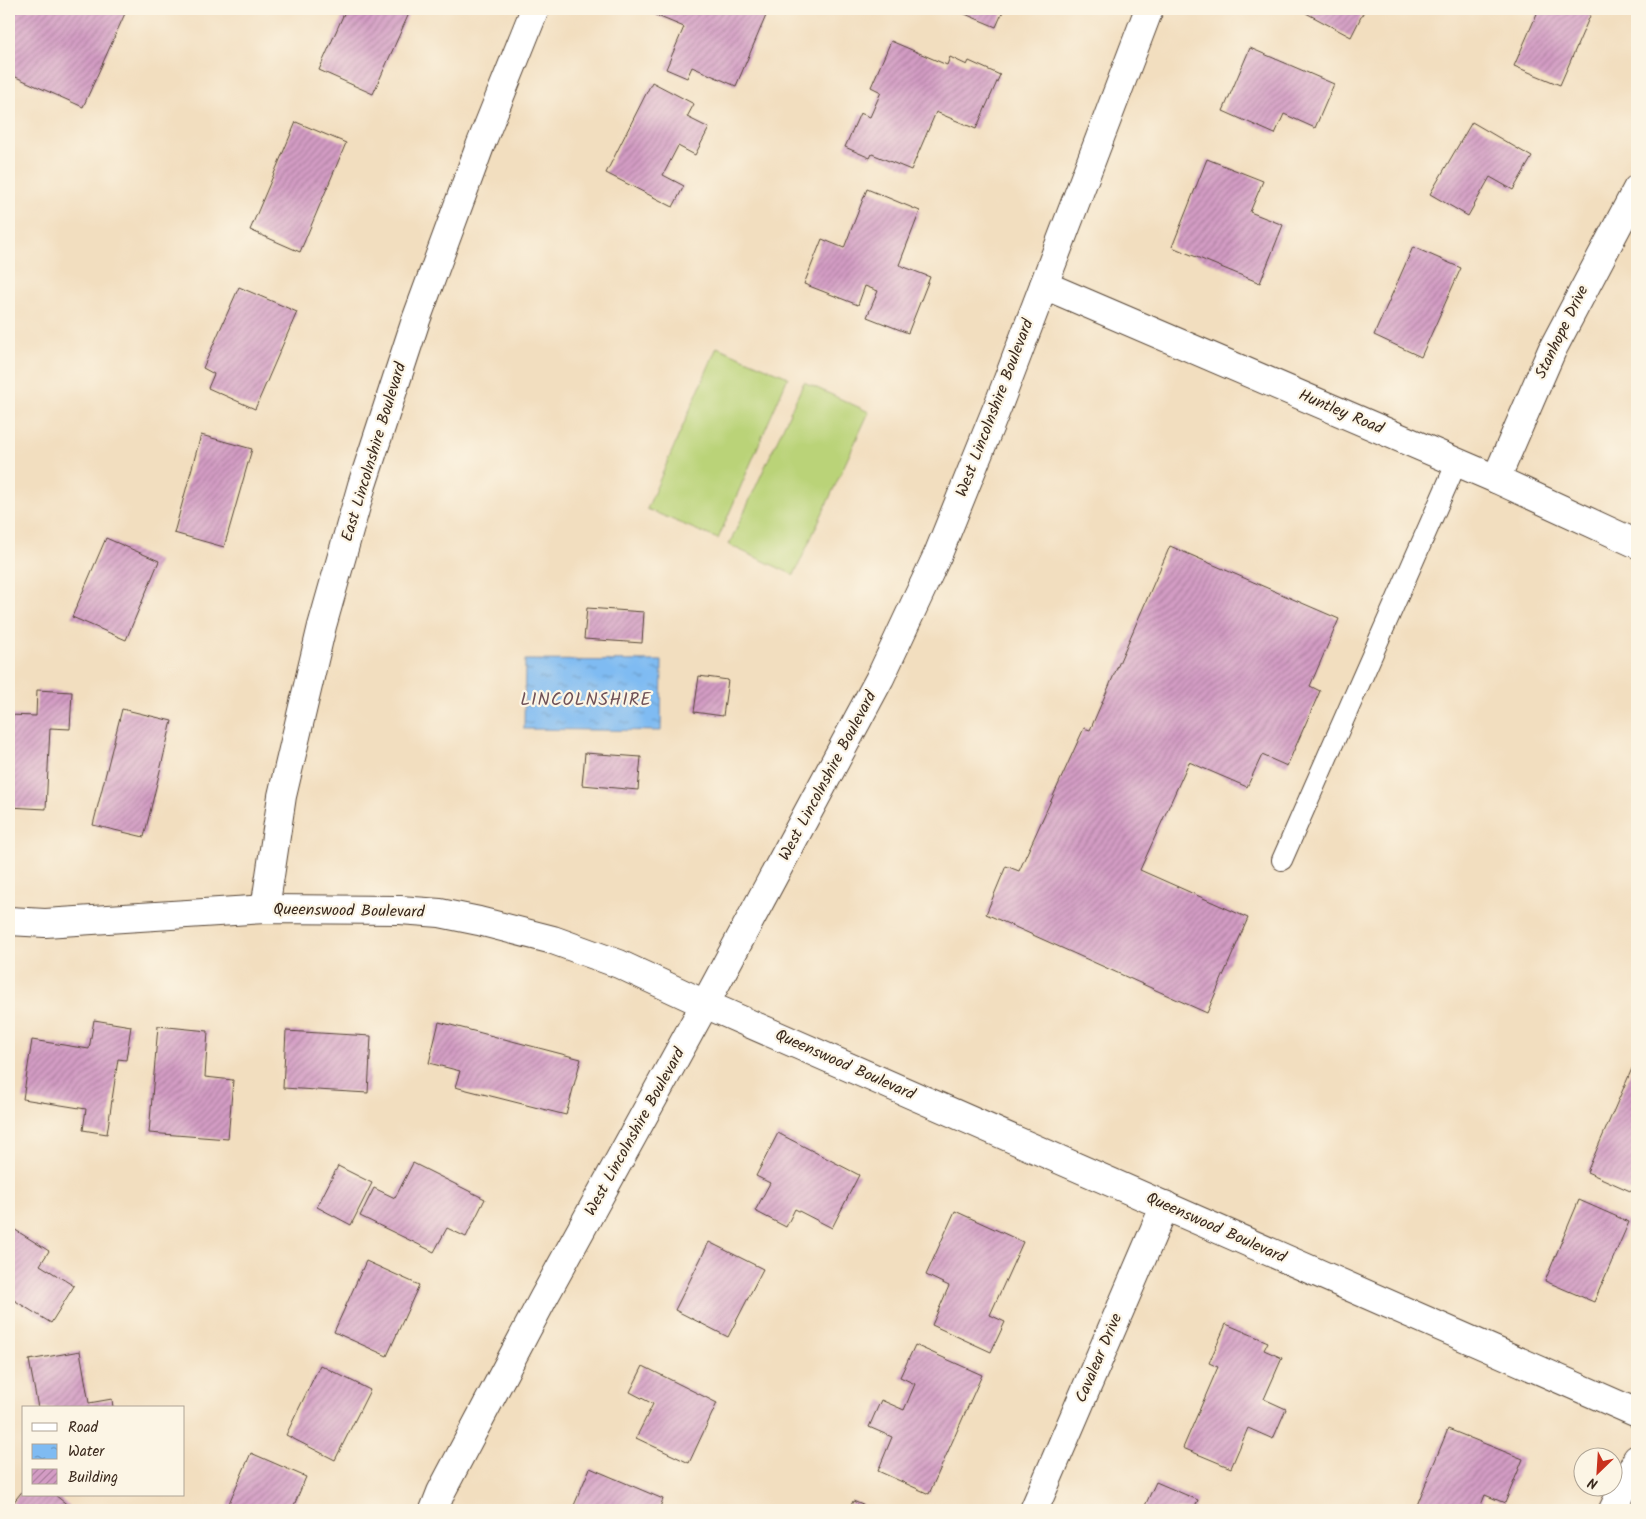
<svg xmlns="http://www.w3.org/2000/svg" width="1646" height="1519" font-family="Kalam,sans-serif">
	<style>
		.pitch { fill: #bad378; stroke: #7a7e4b }
		.water { fill: url(#water-ripples); stroke: #5d7288 }
		.building { fill: url(#building-hatch) }
		.lines { fill: none; stroke-linecap: round; stroke-linejoin: round }
		.lane-casing { stroke: #564536; stroke-width: 22 }
		.street-casing { stroke: #564536; stroke-width: 30 }
		.lane { stroke: #fff; stroke-width: 20 }
		.street { stroke: #fff; stroke-width: 28 }
		.labels { text-anchor: middle; dominant-baseline: central; stroke-width: 4.5; stroke-linejoin: round; paint-order: stroke }
		.street-label { font-size: 16px; fill: #3b2a1e; stroke: #fcf5e5 }
		.neighbourhood-label { font-size: 18px; letter-spacing: 1px; fill: #705258; stroke: #fcf5e5 }
	</style>
	<defs>
		<pattern id="water-ripples" width="26" height="14" patternUnits="userSpaceOnUse" patternTransform="scale(1.25)"><rect width="26" height="14" fill="#7fbbf2"/><path d="M2 4q2-2 4 0t4 0M15 11q2-2 4 0t4 0" fill="none" stroke="#6998c3"/></pattern>
		<pattern id="building-hatch" width="6" height="6" patternUnits="userSpaceOnUse" patternTransform="scale(1.25)"><rect width="6" height="6" fill="#d39cc4"/><path d="M-1 1l2-2M0 6l6-6M5 7l2-2" fill="none" stroke="#ac7f9f"/></pattern>
	</defs>
	<rect width="100%" height="100%" fill="#fcf5e5"/>
	<filter id="ink" filterUnits="userSpaceOnUse"><feTurbulence type="fractalNoise" baseFrequency=".02" numOctaves="2"/><feDisplacementMap in="SourceGraphic" scale="10" xChannelSelector="R" yChannelSelector="G"/><feConvolveMatrix kernelMatrix="1 2 1 2 8 2 1 2 1" color-interpolation-filters="sRGB"/></filter>
	<filter id="wash" filterUnits="userSpaceOnUse"><feTurbulence type="fractalNoise" baseFrequency=".0096" numOctaves="4" result="noise"/><feDisplacementMap in="SourceGraphic" scale="20" xChannelSelector="R" yChannelSelector="G"/><feGaussianBlur stdDeviation="1.12" result="paint"/><feColorMatrix in="noise" values="0 0 0 0 0 0 0 0 0 0 0 0 0 0 0 0 0 1.4 0 .05"/><feComposite in="paint" operator="in"/></filter>
	<g filter="url(#wash)">
		<rect width="100%" height="100%" fill="#f2debf"/>
		<g class="pitch">
			<path d="M717,347L788,377L718,539L647,509Z"/>
			<path d="M804,382L869,412L794,575L729,545Z"/>
		</g>
		<path class="water" d="M525,660L662,661L661,731L524,729Z"/>
		<g id="blocks">
			<g class="building">
				<path d="M9,9H127L83,107L9,74Z"/>
				<path d="M346,9H411L373,94L319,70Z"/>
				<path d="M658,9H764L768,11L736,86L692,67L687,78L666,69L684,27L655,15Z"/>
				<path d="M953,9H1004L996,27Z"/>
				<path d="M1309,9H1365L1351,37L1306,13Z"/>
				<path d="M1539,9H1593L1560,85L1514,66Z"/>
				<path d="M891,41L947,65L950,57L967,65L969,61L1000,75L976,129L936,112L911,170L872,154L870,158L845,147L860,113L870,117L881,92L871,87Z"/>
				<path d="M1250,48L1334,84L1315,128L1284,114L1275,134L1223,111Z"/>
				<path d="M652,82L694,104L687,117L709,128L695,155L678,146L663,175L684,186L673,207L606,173Z"/>
				<path d="M296,122L346,143L300,252L250,230Z"/>
				<path d="M1472,122L1532,157L1513,190L1490,177L1468,216L1430,194Z"/>
				<path d="M1207,159L1263,181L1250,212L1283,225L1260,283L1172,247Z"/>
				<path d="M867,189L920,211L899,265L930,277L908,333L867,317L878,291L865,286L858,305L804,284L822,239L844,248Z"/>
				<path d="M1413,247L1461,268L1421,357L1374,335Z"/>
				<path d="M239,287L297,312L255,409L208,388L214,374L203,368Z"/>
				<path d="M201,435L252,449L224,547L174,533Z"/>
				<path d="M106,538L159,561L126,640L72,617Z"/>
				<path d="M1170,546L1339,619L1310,686L1320,691L1287,766L1262,755L1247,787L1189,762L1140,870L1248,918L1207,1013L986,914L1006,866L1019,871L1084,728L1090,730Z"/>
				<path d="M587,608L644,612L642,643L584,639Z"/>
				<path d="M699,676L728,680L723,716L694,712Z"/>
				<path d="M37,690L72,692L70,729L50,728L46,809L9,807V715L36,716Z"/>
				<path d="M122,709L172,721L144,837L93,825Z"/>
				<path d="M585,753L641,757L638,790L582,785Z"/>
				<path d="M94,1020L131,1026L126,1060L118,1059L107,1134L83,1130L86,1109L23,1099L32,1040L89,1049Z"/>
				<path d="M439,1022L581,1059L566,1115L455,1087L460,1071L429,1063Z"/>
				<path d="M158,1026L208,1031L205,1077L233,1080L228,1139L149,1133Z"/>
				<path d="M286,1031L371,1036L368,1093L283,1088Z"/>
				<path d="M1634,1064L1637,1065V1194L1587,1172Z"/>
				<path d="M778,1133L859,1175L832,1228L795,1209L786,1227L755,1211L770,1183L756,1176Z"/>
				<path d="M413,1163L485,1199L466,1237L447,1228L434,1252L360,1216L374,1188L395,1198Z"/>
				<path d="M338,1166L372,1183L351,1225L317,1207Z"/>
				<path d="M1579,1200L1629,1222L1594,1302L1545,1281Z"/>
				<path d="M955,1211L1023,1242L990,1315L1005,1322L991,1352L932,1325L949,1286L926,1275Z"/>
				<path d="M9,1226L49,1251L40,1265L74,1286L51,1323L9,1297Z"/>
				<path d="M709,1242L763,1269L728,1337L675,1310Z"/>
				<path d="M366,1261L419,1285L387,1356L334,1332Z"/>
				<path d="M1226,1324L1268,1342L1264,1350L1282,1358L1264,1399L1286,1409L1273,1439L1248,1428L1231,1468L1183,1448L1218,1367L1209,1363Z"/>
				<path d="M915,1345L982,1375L929,1494L878,1471L892,1437L869,1427L881,1400L904,1410L915,1384L900,1377Z"/>
				<path d="M80,1351L89,1403L112,1399L113,1408H38L29,1360Z"/>
				<path d="M320,1365L370,1390L335,1460L286,1435Z"/>
				<path d="M643,1366L717,1403L689,1463L636,1438L653,1404L630,1392Z"/>
				<path d="M1448,1429L1523,1459L1505,1503L1485,1495L1479,1510H1415Z"/>
				<path d="M251,1453L306,1477L292,1510H226Z"/>
				<path d="M590,1468L663,1499L659,1510H572Z"/>
				<path d="M1156,1482L1198,1500L1194,1510H1143Z"/>
				<path d="M24,1489V1495H55L74,1510H9V1508Z"/>
				<path d="M853,1501L875,1510H849Z"/>
			</g>
		</g>
	</g>
	<g filter="url(#ink)">
		<use href="#blocks" fill-opacity="0" stroke="#564536" stroke-width="1"/>
		<g class="lines">
			<defs>
				<path id="lane" d="M1282,860L1457,462"/>
				<g id="street">
					<path d="M1044,285L1496,479L1637,544"/>
					<path d="M1496,479L1552,350L1637,189"/>
					<path d="M265,909L282,796L322,626L362,485L416,320L480,146L535,9"/>
					<path d="M9,921L45,923L265,909L400,910L440,913L479,921L553,940L619,964L705,1004L1637,1413"/>
					<path d="M434,1510L441,1492L543,1299L705,1004L880,678L938,554L999,403L1149,9"/>
					<path d="M1034,1510L1165,1205"/>
					<path d="M1613,1510L1637,1459"/>
				</g>
			</defs>
			<use href="#lane" class="lane-casing"/>
			<use href="#street" class="street-casing"/>
			<use href="#lane" class="lane"/>
			<use href="#street" class="street"/>
		</g>
	</g>
	<g class="labels">
		<g class="street-label">
			<text transform="translate(1562 332) rotate(-64)">Stanhope Drive</text>
			<text transform="translate(995 408) rotate(-69)">West Lincolnshire Boulevard</text>
			<text transform="translate(1341 412) rotate(23)">Huntley Road</text>
			<text transform="translate(374 452) rotate(-73)">East Lincolnshire Boulevard</text>
			<text transform="translate(828 776) rotate(-62)">West Lincolnshire Boulevard</text>
			<text transform="translate(349 911) rotate(1)">Queenswood Boulevard</text>
			<text transform="translate(845 1065) rotate(24)">Queenswood Boulevard</text>
			<text transform="translate(635 1132) rotate(-61)">West Lincolnshire Boulevard</text>
			<text transform="translate(1216 1228) rotate(24)">Queenswood Boulevard</text>
			<text transform="translate(1099 1358) rotate(-67)">Cavalear Drive</text>
		</g>
		<g class="neighbourhood-label">
			<text x="586" y="700">LINCOLNSHIRE</text>
		</g>
	</g>
	<rect width="1646" height="1519" fill="none" stroke="#fcf5e5" stroke-width="30"/>
	<rect x="22" y="1406" width="162" height="90" fill="#fcf5e5" stroke="#afa495"/>
	<rect x="32" y="1423" width="25" height="8" fill="#ffffff" stroke="#afa495"/>
	<text x="68" y="1432" font-size="15" fill="#3b2a1e">Road</text>
	<rect x="32" y="1444" width="25" height="15" fill="url(#water-ripples)" stroke="#afa495"/>
	<text x="68" y="1456" font-size="15" fill="#3b2a1e">Water</text>
	<rect x="32" y="1469" width="25" height="15" fill="url(#building-hatch)" stroke="#afa495"/>
	<text x="68" y="1482" font-size="15" fill="#3b2a1e">Building</text>
	<g transform="translate(1598 1472) rotate(205)"><circle r="24" fill="#fcf5e5" stroke="#afa495"/>
	<path d="M0-4L9 19L0 12L-9 19Z" fill="#c8321e"/>
	<text y="-8" font-size="14" font-weight="bold" text-anchor="middle" fill="#3b2a1e">N</text>
	</g>
</svg>
